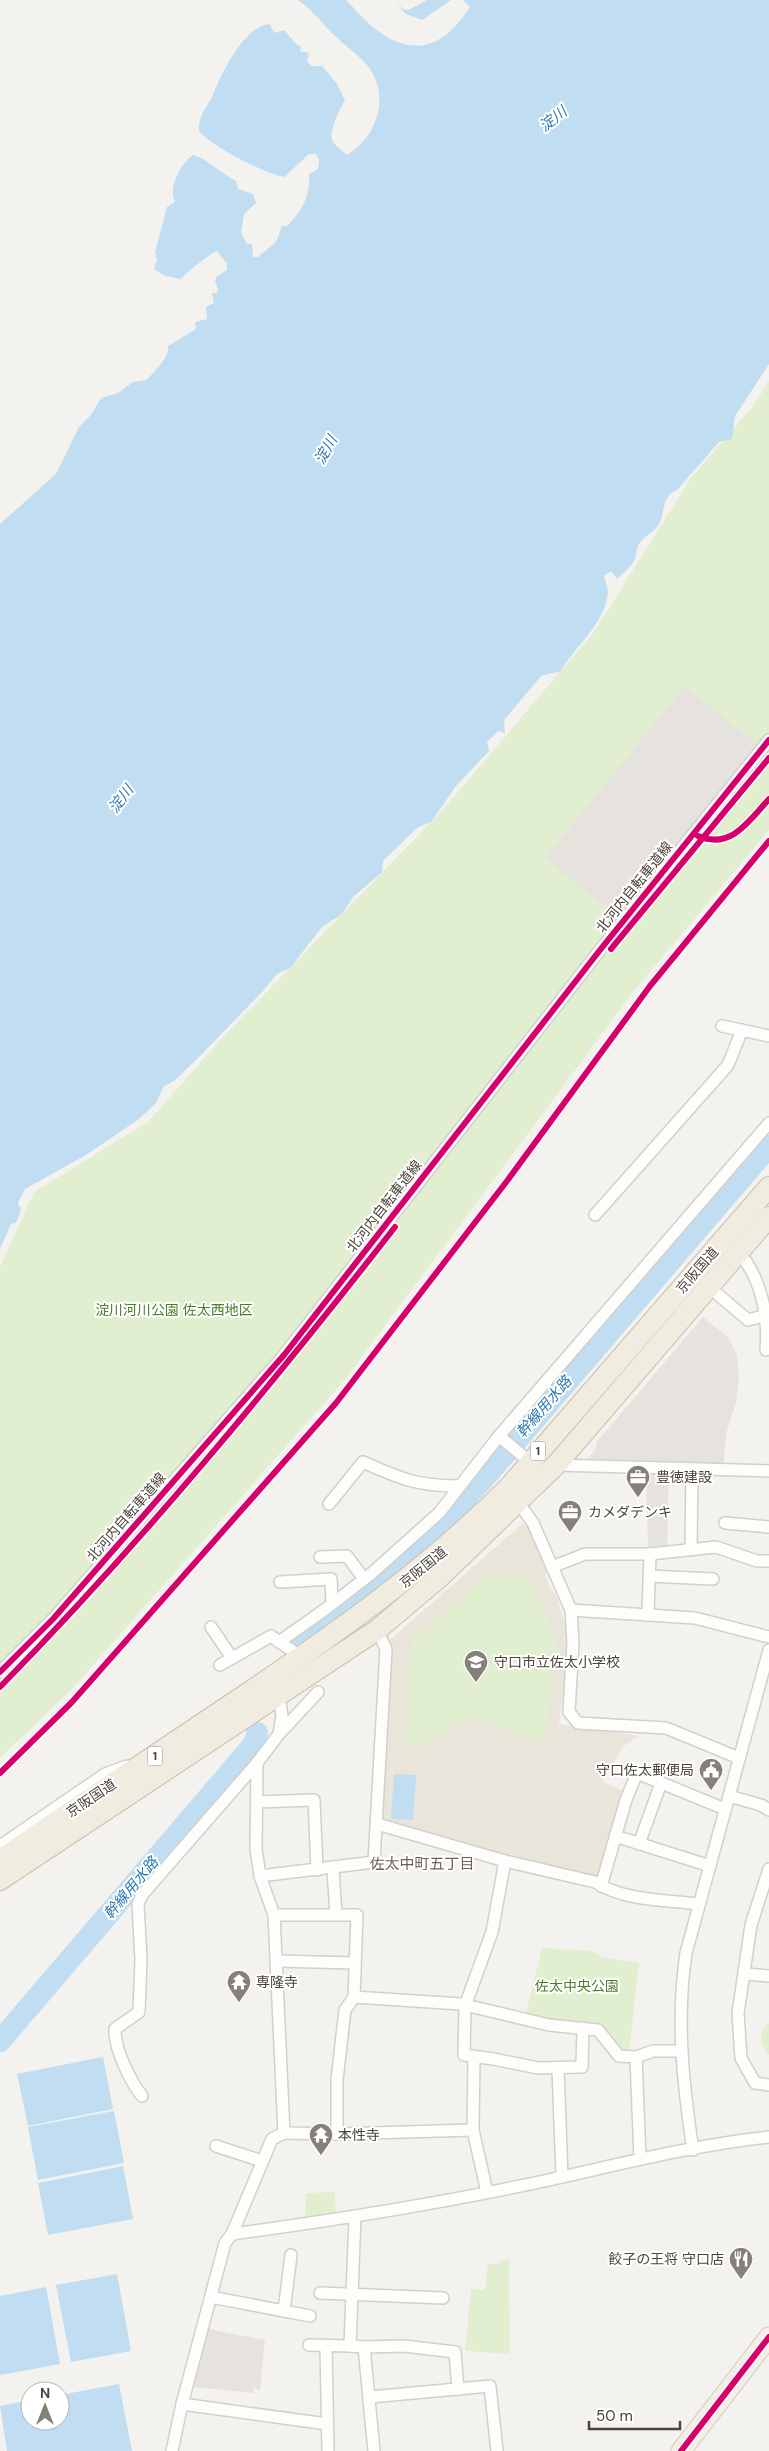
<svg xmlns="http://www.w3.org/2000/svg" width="769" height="2451" font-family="'DM Sans','Noto Sans JP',sans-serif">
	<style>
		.industrial { fill: #e6e2de }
		.education { fill: #eae5da }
		.green { fill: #e1eecf }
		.parking { fill: #e6e3df }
		.water { fill: #c0ddf1 }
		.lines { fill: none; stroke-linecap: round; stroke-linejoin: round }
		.river { stroke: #c0ddf1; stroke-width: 22 }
		.minor-casing { stroke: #d2d0cb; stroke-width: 14 }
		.primary-casing { stroke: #d6cebb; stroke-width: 21 }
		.trunk-casing { stroke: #ccbfa9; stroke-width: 22 }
		.minor { stroke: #fdfdfc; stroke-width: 11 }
		.primary { stroke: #f2efe6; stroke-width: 19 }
		.trunk { stroke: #f0ece0; stroke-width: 20 }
		.cycleway-casing { stroke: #fff; stroke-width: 9 }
		.cycleway { stroke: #d6006c; stroke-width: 6 }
		.labels { text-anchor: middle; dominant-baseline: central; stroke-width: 4; stroke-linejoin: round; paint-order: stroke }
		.shield { fill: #fff; stroke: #817c74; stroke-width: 1 }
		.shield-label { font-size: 12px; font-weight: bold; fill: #4b4439 }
		.street-label { font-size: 14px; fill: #4b4439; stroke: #fff }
		.park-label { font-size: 14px; fill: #4a7f2a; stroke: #fff }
		.poi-label { font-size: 14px; fill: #4b4439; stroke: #fff; text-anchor: start }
		.water-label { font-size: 15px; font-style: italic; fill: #2e7ab2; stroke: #fff }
		.neighbourhood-label { font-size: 15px; fill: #6e6250; stroke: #fff }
	</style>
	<rect width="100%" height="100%" fill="#f4f2ee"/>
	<g class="industrial">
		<path d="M703,1317L728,1337L737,1355L739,1377L736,1403L726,1434L723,1466L587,1460L596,1448V1443Z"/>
		<path d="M208,2329L265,2340L260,2390L254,2388L253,2393L194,2387Z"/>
	</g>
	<path class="education" d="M522,1524L527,1526L548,1572L545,1576L551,1589L557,1596L569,1641L559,1724L638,1736L624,1746L602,1781L625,1792L602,1873L596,1878L387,1823L382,1816L390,1640Z"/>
	<g class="green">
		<path d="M769,381V830L634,991L343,1382L71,1690L0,1758V1267L34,1192L148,1122L222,1038L440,813L594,632L691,478L754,405Z"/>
		<path d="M487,1574L532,1579L557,1643L544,1743L470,1717L420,1746H405L411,1642Z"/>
		<path d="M542,1948L592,1951L602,1957L639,1963L629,2051L623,2052L598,2026L525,2016Z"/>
		<path d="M769,2023V2055C759,2046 758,2032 769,2023Z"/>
		<path d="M335,2192L336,2215L305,2221L306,2193Z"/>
		<path d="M509,2259L510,2354L465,2351L471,2289L485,2290L488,2264H498L499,2261Z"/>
	</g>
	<g class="parking">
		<path d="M685,686L758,745L617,917L545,858Z"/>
		<path d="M646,1472L669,1473L667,1550L648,1552Z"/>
	</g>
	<g class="water">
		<path d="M298,0H346C355,9 364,20 374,28C413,59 444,48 470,7L463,0H769V364L735,416L732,439L719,442L677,490C662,496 665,510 660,522C655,533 645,534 639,544C636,548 637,554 635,559C631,567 624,573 617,579L611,571L604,576C605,581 608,587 608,591C607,622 575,646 561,671L541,676L504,720L505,733L498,731L487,742L489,751L456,786L431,822L418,827L383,861L382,872L353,897L342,914L322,927L290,968L277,974L262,992L199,1057L174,1081L164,1086L156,1103L139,1119L86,1155L25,1189L18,1203L21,1210L16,1223L11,1224L0,1249V524L56,474L79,427L91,415L101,398L118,393L133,382L147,380C155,370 169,359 168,346L196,329L195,322L207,319L206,307L214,303L212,293H217L218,289L215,281L216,277L227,270V264L217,251C209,254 185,274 181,279L165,276L154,269L157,260L155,252L167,207L175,202C168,188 180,164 193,155L203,159L229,177L236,181L238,189L253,194L256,203L244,214L241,232L247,244H252L253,257H258L276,242L282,226H287C302,212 311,194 309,174L318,169L319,160L316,154H309L284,177C260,171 216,149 199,131C198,116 207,107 213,95C221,74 244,26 270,24L274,33L284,30L297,45L301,46L300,51L309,53L307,61L311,66H322L337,84L345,101C340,108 329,131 332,140C334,145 343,151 347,155C376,138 390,99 370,69C361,56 345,46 334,35C322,23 312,10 298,0Z"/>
		<path d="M394,0L403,9L408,10L427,0H451L422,20L406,14Z"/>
		<path d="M394,1774L416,1775L413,1820L391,1819Z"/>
		<path d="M103,2057L113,2109L28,2126L17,2074Z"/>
		<path d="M114,2111L124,2163L38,2180L28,2127Z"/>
		<path d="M123,2166L133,2219L48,2235L38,2183Z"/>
		<path d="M117,2274L131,2351L71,2362L56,2285Z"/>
		<path d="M46,2287L60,2364L0,2375V2296Z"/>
		<path d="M119,2384L132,2451H7L0,2406L30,2400V2421H60V2395Z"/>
	</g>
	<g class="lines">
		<g class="river">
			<path d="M293,1641L383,1575L452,1513L487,1475L769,1146"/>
			<path d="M0,2041L255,1743L257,1733"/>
		</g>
		<defs>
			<g id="minor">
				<path d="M722,1026L769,1036"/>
				<path d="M595,1215L728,1065L742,1030"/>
				<path d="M739,1252C761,1279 769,1315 766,1350"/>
				<path d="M709,1287L748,1320L767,1315"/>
				<path d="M499,1436L530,1462H535"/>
				<path d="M556,1465L769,1471"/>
				<path d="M518,1502L533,1523L571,1610L573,1642L569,1712L578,1723L666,1728L739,1758"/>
				<path d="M329,1504L363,1462C401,1479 417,1486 459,1486"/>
				<path d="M725,1523L769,1527"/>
				<path d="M691,1549L692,1470"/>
				<path d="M320,1557L347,1556L364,1579"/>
				<path d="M552,1567L585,1554H650L716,1547L757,1561H769"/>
				<path d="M649,1576L713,1579"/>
				<path d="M280,1582L331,1579L332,1604"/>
				<path d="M571,1610L695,1618L769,1637"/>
				<path d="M648,1615L650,1554"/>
				<path d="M211,1627L232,1658"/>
				<path d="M279,1642L327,1608L372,1573L439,1513L499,1436L769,1123"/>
				<path d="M220,1665L271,1636L301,1657"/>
				<path d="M0,1672L53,1619L284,1355L600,950L769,740"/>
				<path d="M279,1734L318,1692"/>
				<path d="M729,1796L761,1805L769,1810"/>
				<path d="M257,1802L314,1800L317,1870"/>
				<path d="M377,1824L505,1861L595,1882C624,1901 666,1900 699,1904"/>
				<path d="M615,1836L710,1866"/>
				<path d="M639,1844L661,1783"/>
				<path d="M0,1846L105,1774L127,1766"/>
				<path d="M505,1861L492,1932L465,2006L464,2055L494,2059L538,2068L582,2067L583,2028"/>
				<path d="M333,1869L336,1915"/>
				<path d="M769,1869L751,1925L738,2013L741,2058L755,2083L769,2085"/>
				<path d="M260,1876L374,1862L386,1649L377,1630"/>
				<path d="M601,1886L626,1800L637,1773L725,1809"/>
				<path d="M274,1915H357L354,1997L345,2010L337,2080V2134"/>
				<path d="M276,1961L355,1963"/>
				<path d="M746,1974L769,1976"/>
				<path d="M354,1997L461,2004L549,2025L598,2030L619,2056L636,2057L653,2051H681"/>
				<path d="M474,2057L473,2130L487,2192"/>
				<path d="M636,2057L640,2159"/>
				<path d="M558,2068L562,2177"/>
				<path d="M142,2096C130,2081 114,2048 115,2029L139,2012L141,1959L138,1904L142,1895L257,1763L279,1734L282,1716L279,1694"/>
				<path d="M284,2133L337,2134L473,2130"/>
				<path d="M216,2146L262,2161"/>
				<path d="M693,2150C683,2085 676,2018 686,1953L769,1650"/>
				<path d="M355,2217L350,2346L364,2347L374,2451"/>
				<path d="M232,2234C328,2221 424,2206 520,2186C603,2169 685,2146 769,2137"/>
				<path d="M320,2293L443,2298"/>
				<path d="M211,2297L310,2316"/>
				<path d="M284,2311L291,2255"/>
				<path d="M309,2345L350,2346"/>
				<path d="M326,2345L328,2451"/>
				<path d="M364,2347L404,2346L455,2352L458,2389"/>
				<path d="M370,2397L490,2386L497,2451"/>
				<path d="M182,2404L327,2424"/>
				<path d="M172,2451L182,2404L225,2243L232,2234L272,2139L284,2133L274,1915L260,1876L256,1849L257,1763"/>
			</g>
			<path id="primary" d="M681,2451L769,2337"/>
			<g id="trunk">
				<path d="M0,1860C80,1805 161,1751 242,1697C338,1632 426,1570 509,1487L769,1187"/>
				<path d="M0,1880L377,1630L441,1576L556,1465L769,1217"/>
			</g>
		</defs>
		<use href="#minor" class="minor-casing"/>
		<use href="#primary" class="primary-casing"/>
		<use href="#trunk" class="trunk-casing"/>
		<use href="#minor" class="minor"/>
		<use href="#primary" class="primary"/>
		<use href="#trunk" class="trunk"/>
		<defs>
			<g id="cycleway">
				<path d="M698,836C731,850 749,821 769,799"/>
				<path d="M611,949L769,758"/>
				<path d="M0,1672L53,1619L284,1355L600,950L769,740"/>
				<path d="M0,1687C141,1543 271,1386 395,1227"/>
				<path d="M0,1773L72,1702L336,1403L507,1181L650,986L769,841"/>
				<path d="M681,2451L769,2337"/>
			</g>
		</defs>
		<use href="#cycleway" class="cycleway-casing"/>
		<use href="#cycleway" class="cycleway"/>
	</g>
	<defs>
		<symbol id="office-pin" viewBox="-11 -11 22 30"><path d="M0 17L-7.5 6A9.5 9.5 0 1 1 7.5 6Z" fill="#868178" stroke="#fff"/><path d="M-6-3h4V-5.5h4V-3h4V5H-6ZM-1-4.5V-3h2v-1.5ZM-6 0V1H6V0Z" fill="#fff"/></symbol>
		<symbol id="school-pin" viewBox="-11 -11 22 30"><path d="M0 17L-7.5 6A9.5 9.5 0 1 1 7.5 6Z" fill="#868178" stroke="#fff"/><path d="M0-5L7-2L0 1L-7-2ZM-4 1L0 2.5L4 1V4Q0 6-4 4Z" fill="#fff"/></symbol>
		<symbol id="civic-pin" viewBox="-11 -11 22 30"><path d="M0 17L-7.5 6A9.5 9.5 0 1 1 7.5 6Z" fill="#868178" stroke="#fff"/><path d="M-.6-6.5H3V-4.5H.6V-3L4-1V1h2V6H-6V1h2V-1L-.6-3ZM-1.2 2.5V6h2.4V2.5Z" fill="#fff"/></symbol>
		<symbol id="temple-pin" viewBox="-11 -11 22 30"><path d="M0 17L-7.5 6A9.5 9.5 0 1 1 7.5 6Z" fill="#868178" stroke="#fff"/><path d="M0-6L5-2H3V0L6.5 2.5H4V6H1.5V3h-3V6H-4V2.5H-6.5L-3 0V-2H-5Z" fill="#fff"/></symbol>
		<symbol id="restaurant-pin" viewBox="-11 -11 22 30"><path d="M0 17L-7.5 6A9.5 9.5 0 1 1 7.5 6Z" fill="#868178" stroke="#fff"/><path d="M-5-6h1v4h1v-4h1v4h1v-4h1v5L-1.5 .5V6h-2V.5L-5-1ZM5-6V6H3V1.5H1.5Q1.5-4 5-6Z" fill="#fff"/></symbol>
	</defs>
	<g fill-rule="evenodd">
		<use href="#office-pin" x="624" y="1463" width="28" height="38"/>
		<use href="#office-pin" x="556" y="1498" width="28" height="38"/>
		<use href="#school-pin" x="462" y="1648" width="28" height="38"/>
		<use href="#civic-pin" x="697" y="1756" width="28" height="38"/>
		<use href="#temple-pin" x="225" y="1968" width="28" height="38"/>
		<use href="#temple-pin" x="307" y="2121" width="28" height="38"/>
		<use href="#restaurant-pin" x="727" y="2245" width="28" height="38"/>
	</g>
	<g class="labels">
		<g class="shield">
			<rect x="530.5" y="1441.5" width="15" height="19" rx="4"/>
			<rect x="147.5" y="1746.5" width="15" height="19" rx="4"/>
		</g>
		<g class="shield-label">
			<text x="538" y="1451">1</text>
			<text x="155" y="1756">1</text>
		</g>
		<g class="street-label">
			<text transform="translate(634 887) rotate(-51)">北河内自転車道線</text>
			<text transform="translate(384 1206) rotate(-52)">北河内自転車道線</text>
			<text transform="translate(697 1270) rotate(-49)">京阪国道</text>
			<text transform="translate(126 1517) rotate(-49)">北河内自転車道線</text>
			<text transform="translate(423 1567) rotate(-39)">京阪国道</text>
			<text transform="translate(91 1798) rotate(-34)">京阪国道</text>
		</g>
		<g class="park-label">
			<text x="174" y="1310">淀川河川公園 佐太西地区</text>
			<text x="577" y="1986">佐太中央公園</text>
		</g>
		<g class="poi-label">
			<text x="656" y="1477">豊徳建設</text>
			<text x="588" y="1512">カメダデンキ</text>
			<text x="494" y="1662">守口市立佐太小学校</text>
			<text x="694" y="1770" text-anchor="end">守口佐太郵便局</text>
			<text x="256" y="1982">専隆寺</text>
			<text x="338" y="2135">本性寺</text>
			<text x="724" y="2259" text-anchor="end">餃子の王将 守口店</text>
		</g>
		<g class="water-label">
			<text transform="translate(553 119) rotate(-39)">淀川</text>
			<text transform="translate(326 450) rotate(-61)">淀川</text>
			<text transform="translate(121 799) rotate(-53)">淀川</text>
			<text transform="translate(544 1407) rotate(-49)">幹線用水路</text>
			<text transform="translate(131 1888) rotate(-50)">幹線用水路</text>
		</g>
		<g class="neighbourhood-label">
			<text x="422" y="1864">佐太中町五丁目</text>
		</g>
	</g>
	<g transform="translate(45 2406)"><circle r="24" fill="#ffffff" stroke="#b7b4b0"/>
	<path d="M0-4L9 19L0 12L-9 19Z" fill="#868178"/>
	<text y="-8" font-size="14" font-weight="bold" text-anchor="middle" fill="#4b4439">N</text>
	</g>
	<path d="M589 2421v8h91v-8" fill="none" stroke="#4b4439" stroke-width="2.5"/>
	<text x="596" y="2421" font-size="15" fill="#4b4439" stroke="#ffffff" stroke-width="4" paint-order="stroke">50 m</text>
</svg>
